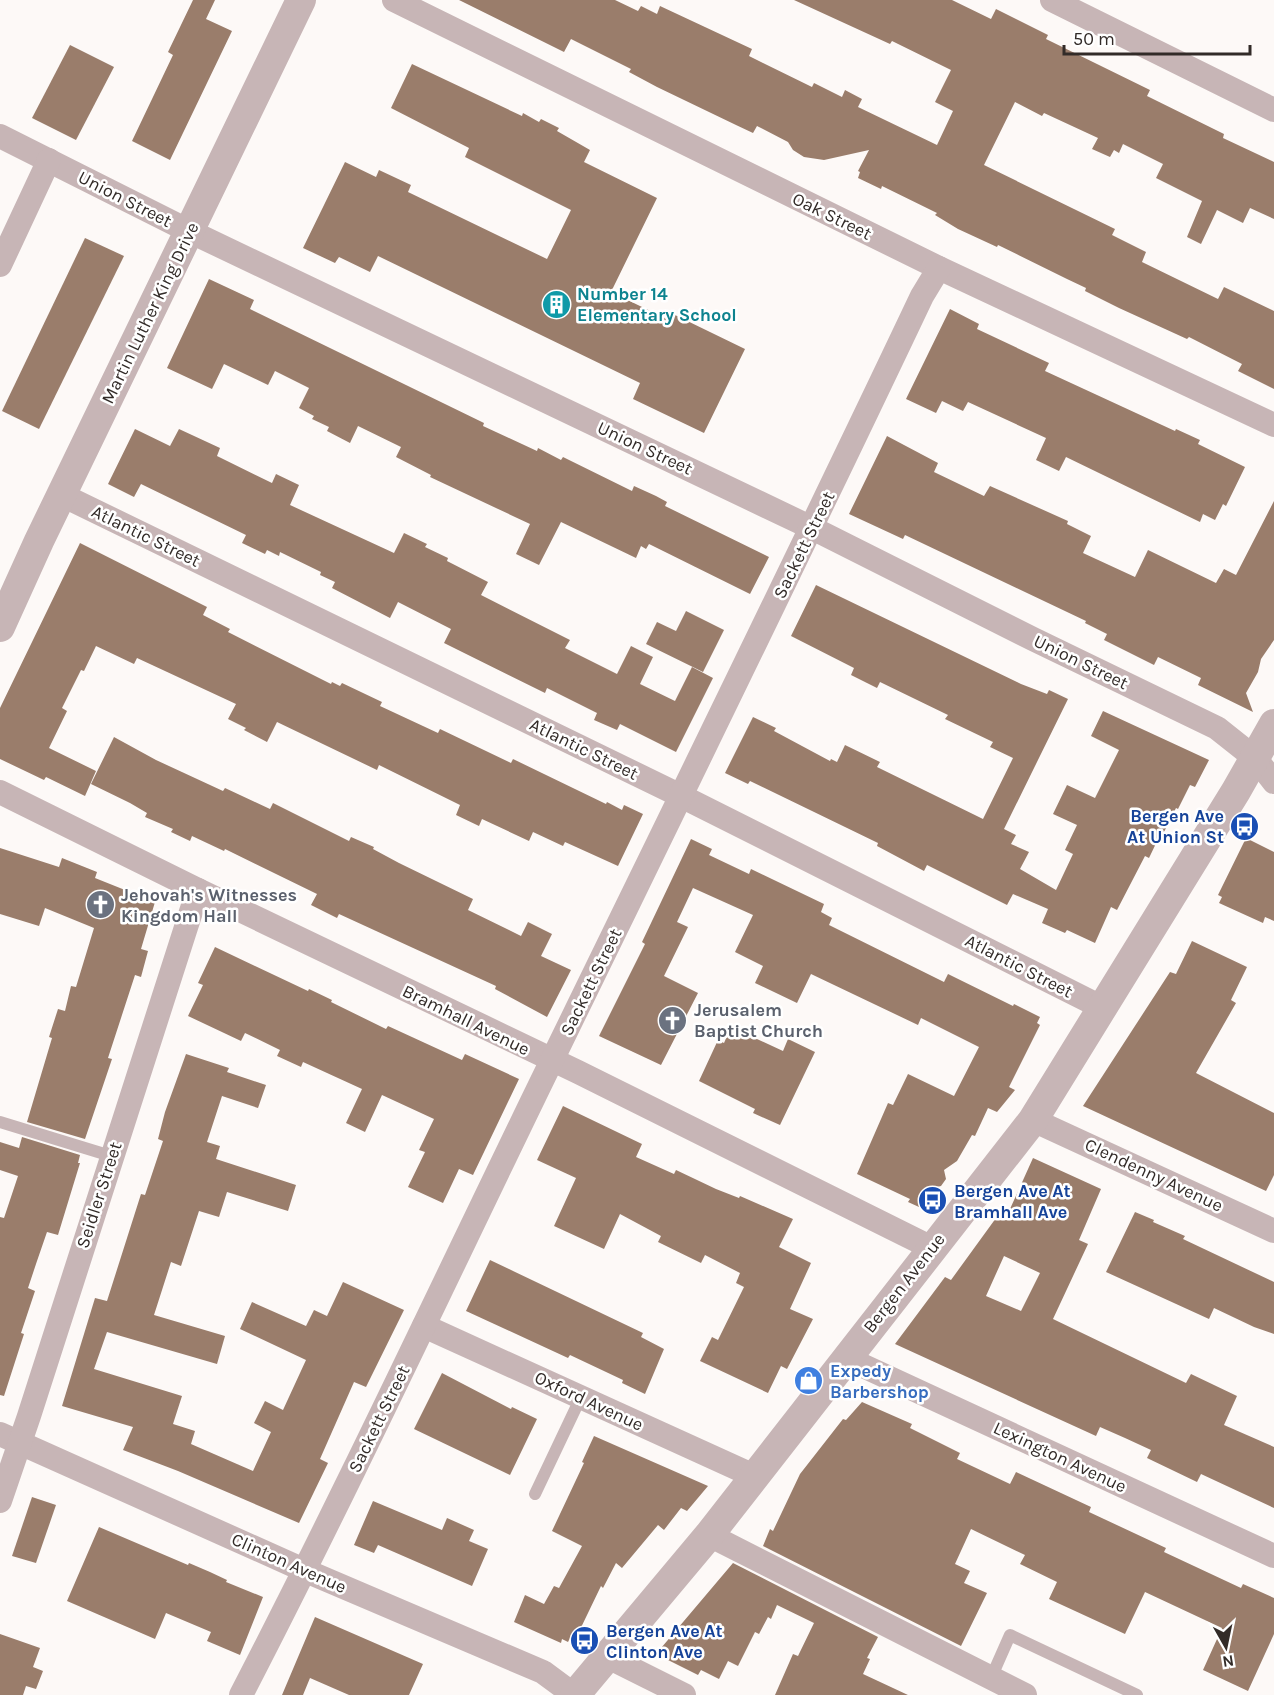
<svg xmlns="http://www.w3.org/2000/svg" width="1274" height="1695" font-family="Karla,sans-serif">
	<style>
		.building { fill: #9a7d6b; fill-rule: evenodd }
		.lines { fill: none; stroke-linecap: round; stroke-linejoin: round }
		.service { stroke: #c7b5b6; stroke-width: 12 }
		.minor { stroke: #c7b5b6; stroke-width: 24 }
		.tertiary { stroke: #c7b5b6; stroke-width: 30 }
		.labels { text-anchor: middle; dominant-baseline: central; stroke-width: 5; stroke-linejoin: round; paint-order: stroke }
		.street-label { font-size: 18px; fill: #322b28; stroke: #fff }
		.culture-label { font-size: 18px; font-weight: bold; fill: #0d838f; stroke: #fff; text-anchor: start }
		.transit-label { font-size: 18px; font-weight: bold; fill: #164399; stroke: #fff; text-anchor: start }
		.worship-label { font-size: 18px; font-weight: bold; fill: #5b616d; stroke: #fff; text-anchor: start }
		.shop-label { font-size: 18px; font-weight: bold; fill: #366cbe; stroke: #fff; text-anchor: start }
	</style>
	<rect width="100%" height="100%" fill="#fdf9f7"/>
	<g class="building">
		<path d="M193,0H215L206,19L232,31L170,160L132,141L173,55L168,52Z"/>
		<path d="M459,0H615L638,11L641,6L657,14L660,6L752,49L749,56L812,87L814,83L842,97L845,90L862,99L858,107L937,145L953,111L935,102L951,70L892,41L890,44L794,0H952L991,19L996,9L1048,35L1046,39L1150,90L1147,96L1224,134L1223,138L1274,162V219L1250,208L1243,223L1217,210L1201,244L1187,237L1202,201L1156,178L1163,164L1123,144L1119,153L1114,150L1110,157L1092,149L1098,138L1044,113L1042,116L1015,102L984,165L1115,229L1112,235L1146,252L1142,262L1218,299L1224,287L1274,311V389L1238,371L1242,364L1189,337L1187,339L1119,308L1085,291L1086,288L1067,279L998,245L997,247L958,229L935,215L937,213L882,186L881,189L858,178L860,172L858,171L869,150L824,160L804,157L793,150L788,142L757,126L753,133L736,125L657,87L629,72L631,69L571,39L564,52Z"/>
		<path d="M70,45L114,67L76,140L32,118Z"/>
		<path d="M412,64L522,116L523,113L539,122L541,119L559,128L557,131L590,150L584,162L657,198L611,292L671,321L675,315L745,349L704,433L633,399L640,383L378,256L370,272L339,257L335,263L303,248L345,162L376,177L379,170L411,185L408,192L547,259L571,210L465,157L469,148L391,108Z"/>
		<path d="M85,238L124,256L39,429L2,411Z"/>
		<path d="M209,279L254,300L250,309L484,423L483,426L537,451L538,448L561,460L563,457L632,491L634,486L656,496L667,502L665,506L769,557L750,594L649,544L646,549L641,546L636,558L561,522L539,565L516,554L530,524L430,477L431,475L396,457L401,447L358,426L350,443L327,431L329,427L312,419L314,416L299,408L309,388L275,371L268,385L224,364L212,389L167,368Z"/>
		<path d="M950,309L979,324L977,329L1049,363L1045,371L1175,431L1176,429L1200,440L1198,444L1245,467L1226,506L1223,504L1215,520L1203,514L1200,522L1066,457L1059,471L1036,460L1046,438L968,402L963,411L942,401L936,413L906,399Z"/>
		<path d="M135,429L170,446L179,429L220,448L217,456L272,483L276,474L299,485L290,505L394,553L404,533L427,544L425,547L448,558L447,561L488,582L481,595L570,640L565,648L617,674L631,646L653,657L640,684L675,701L692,667L713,678L676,752L620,724L617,730L594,720L597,713L547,688L545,693L444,643L451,629L398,602L390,618L332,588L335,582L320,575L321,572L280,552L279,556L267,550L265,554L242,543L246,535L141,484L134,497L108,484Z"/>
		<path d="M887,436L938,463L934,472L984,496L990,486L1068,521L1067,524L1091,536L1083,553L1135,577L1148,550L1216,583L1224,569L1236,575L1274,501V640L1261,659L1258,672L1246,693L1253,712L1198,685L1201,678L1158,657L1154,665L1104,640L1107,634L1085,623L1086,621L905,535L903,539L849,514Z"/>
		<path d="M80,543L207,607L203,615L230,629L228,632L331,684L332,682L340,686L342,683L382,702L380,706L438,733L440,729L511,763L513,759L606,804L607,802L622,810L624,805L643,814L618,866L565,842L563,846L533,832L529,841L482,819L479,826L456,815L460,805L379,765L377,770L277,722L267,742L244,730L246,728L228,719L236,704L137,658L134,664L96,646L84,671L81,670L62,708L67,711L49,748L96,771L85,796L46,777L44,780L0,759V708Z"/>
		<path d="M816,585L1021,684L1047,694L1049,690L1068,699L1004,829L1016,835L1011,844L1029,852L1020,869L1056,890L1073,854L1065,850L1077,825L1053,814L1067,785L1095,798L1119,750L1091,736L1103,711L1209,760L1195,787L1190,785L1178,809L1176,808L1163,834L1161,833L1149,858L1145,856L1117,910L1111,907L1095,943L1067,930L1065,933L1042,923L1048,909L1013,894L1007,905L927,865L924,871L877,846L878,843L750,781L748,784L725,773L753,717L776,728L774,731L830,761L831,759L837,762L845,745L880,762L877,767L983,819L1013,758L990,747L993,742L945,719L948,715L880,682L877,688L851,675L854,668L791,636Z"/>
		<path d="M686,611L724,630L703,672L646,644L657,622L676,631Z"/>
		<path d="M114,737L156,760L223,791L225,788L270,809L273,803L349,841L351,837L374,847L373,849L399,863L473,899L468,910L521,936L528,922L552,934L541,956L571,970L547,1017L495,989L496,986L339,914L337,918L311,905L317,894L225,849L224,851L192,836L190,841L171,832L173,829L145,817L147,813L130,803L91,784Z"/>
		<path d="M1246,838L1274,852V921L1265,917L1263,923L1219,903L1222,897L1218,895Z"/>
		<path d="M691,839L712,849L709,855L749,874L751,869L824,904L821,912L832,918L829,925L944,982L948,974L1013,1006L1014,1004L1040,1017L1037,1023L1040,1025L1009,1087L1015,1090L997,1112L988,1108L975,1136L972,1135L957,1161L944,1170L946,1179L941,1186L929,1189L931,1209L926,1206L919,1207L908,1202L910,1199L857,1174L888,1103L893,1105L908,1074L954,1096L979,1047L921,1018L918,1025L811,974L797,1003L755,983L763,966L735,952L753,915L693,888L677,922L688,927L664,976L698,993L661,1065L599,1036L645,944L642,942Z"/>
		<path d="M0,848L59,867L62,858L97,872L95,878L155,902L141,949L148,951L141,977L135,975L108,1058L112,1059L85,1139L27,1122L52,1038L49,1037L58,1009L65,1011L71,986L76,987L94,928L45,908L39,926L0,914Z"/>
		<path d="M1192,941L1247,967L1231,1000L1236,1003L1196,1073L1274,1113V1175L1266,1191L1083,1106L1170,972L1176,974Z"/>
		<path d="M215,947L308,991L309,989L332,1000L331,1002L386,1029L388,1026L462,1060L465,1054L519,1079L473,1175L459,1169L443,1203L408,1187L425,1152L419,1150L434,1119L382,1095L365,1132L346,1123L362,1089L303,1062L301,1067L277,1056L280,1050L245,1033L241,1041L188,1016L203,985L198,983Z"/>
		<path d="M731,1027L783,1051L788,1039L815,1052L780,1125L753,1113L755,1109L699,1081L718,1040L724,1043Z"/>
		<path d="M186,1054L229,1068L227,1072L266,1085L258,1108L222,1096L207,1142L220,1146L216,1159L296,1185L288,1211L227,1192L219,1217L199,1211L181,1266L171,1262L154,1315L225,1336L217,1364L107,1332L94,1369L182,1396L173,1424L195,1431L191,1444L253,1471L271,1432L254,1423L265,1401L283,1410L306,1360L240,1329L252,1302L306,1326L314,1310L327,1316L343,1282L404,1310L366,1387L354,1382L320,1459L328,1463L299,1523L178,1471L123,1450L133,1427L62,1406L95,1298L107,1301L141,1194L145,1195L163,1141L158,1139L165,1112Z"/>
		<path d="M563,1106L642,1144L636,1157L674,1174L676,1170L716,1189L739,1198L740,1196L793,1219L779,1247L811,1263L790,1309L813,1319L787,1369L781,1366L768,1393L700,1361L712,1337L718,1340L744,1287L736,1283L740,1273L705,1255L701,1263L658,1242L661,1236L620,1214L604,1249L554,1226L576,1178L537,1160Z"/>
		<path d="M22,1137L80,1155L78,1163H80L58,1235L47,1232L37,1261L28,1288L35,1291L21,1333L24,1334L4,1396L0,1395V1217L4,1218L18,1176L0,1170V1142L19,1148Z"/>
		<path d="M1033,1158L1101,1189L1079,1240L1088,1244L1053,1319L1186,1383L1191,1374L1237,1396L1224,1425L1274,1447V1508L1201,1474L1197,1482L1147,1458L1151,1450L1125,1438L1100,1427L1096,1436L895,1344L945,1277L951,1280L1004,1207L1010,1209ZM1004,1256L1040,1273L1021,1311L986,1296Z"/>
		<path d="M1135,1212L1154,1220L1153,1222L1185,1236L1183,1239L1274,1282V1334L1254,1327L1214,1308L1209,1319L1106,1272Z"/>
		<path d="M490,1260L643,1333L641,1337L664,1349L645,1394L622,1383L623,1380L570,1355L568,1358L466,1311Z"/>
		<path d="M442,1373L511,1409L512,1407L537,1419L510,1475L414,1429Z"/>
		<path d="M862,1402L912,1424L910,1428L960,1453L957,1459L1010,1484L1016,1472L1091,1507L1089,1512L1166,1548L1164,1552L1241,1588L1243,1584L1274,1598V1634L1248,1691L1203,1670L1222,1628L1145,1592L1125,1634L1049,1599L1057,1582L1020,1564L1025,1555L971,1529L955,1564L970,1571L964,1583L987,1593L961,1646L763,1546L770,1529L773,1531L800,1474L843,1419L846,1420Z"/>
		<path d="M594,1436L708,1486L687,1511L681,1508L664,1530L658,1525L622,1568L616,1563L603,1588L601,1586L575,1640L570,1638L568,1642L562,1639L561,1643L514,1622L525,1595L544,1604L554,1586L559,1588L582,1546L552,1531L584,1463L582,1462Z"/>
		<path d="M32,1497L56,1505L36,1563L12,1556Z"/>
		<path d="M373,1501L442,1530L447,1518L474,1530L469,1541L488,1549L472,1586L378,1545L374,1553L354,1545Z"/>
		<path d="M99,1527L188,1565L189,1563L210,1572L227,1580L226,1582L263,1597L240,1655L207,1641L211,1632L166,1613L155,1639L67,1601Z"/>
		<path d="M733,1563L878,1637L867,1658L870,1659L863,1674L908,1695H775L793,1654L798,1656L814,1623L777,1605L771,1619L768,1617L759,1634L755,1632L738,1666L728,1661L719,1679L701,1670L698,1675L656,1654Z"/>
		<path d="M315,1617L423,1664L409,1695H349L310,1678L303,1695H282Z"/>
		<path d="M0,1634L40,1648L33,1667L43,1671L36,1689L26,1686L23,1695H0Z"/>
	</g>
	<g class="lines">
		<g class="service">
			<path d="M0,1122L111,1156"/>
			<path d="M535,1494L581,1397"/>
			<path d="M991,1678L1010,1635L1137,1695"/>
		</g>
		<g class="minor">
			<path d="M394,0L939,268L1274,425"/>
			<path d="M1052,0L1274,110"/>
			<path d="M0,136L189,231L812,528L1033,639L1217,728L1256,759L1274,782"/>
			<path d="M0,265L49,160"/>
			<path d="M62,495L681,796L1103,1008"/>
			<path d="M0,792L198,890L578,1072L932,1248"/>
			<path d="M1033,1120L1274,1231"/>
			<path d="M424,1326L754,1476"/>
			<path d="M846,1358L1274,1556"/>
			<path d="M0,1434L306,1571L543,1672L574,1695"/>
			<path d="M0,1501L29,1416L198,890"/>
			<path d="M709,1535L1025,1695"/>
			<path d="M608,1657L684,1695"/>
			<path d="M241,1695C344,1496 439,1293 537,1091C666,826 796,562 922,296L939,268"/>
		</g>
		<g class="tertiary">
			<path d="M0,627L39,541L301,0"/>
			<path d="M575,1695L709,1535L1033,1120L1236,791L1274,724"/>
		</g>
	</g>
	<defs>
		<symbol id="building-disc" viewBox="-11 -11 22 22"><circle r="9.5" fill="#0f9aa8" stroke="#fff"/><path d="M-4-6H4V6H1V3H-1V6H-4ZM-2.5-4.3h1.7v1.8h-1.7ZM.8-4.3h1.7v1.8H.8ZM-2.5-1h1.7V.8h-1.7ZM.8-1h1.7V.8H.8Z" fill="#fff"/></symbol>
		<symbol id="bus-disc" viewBox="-11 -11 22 22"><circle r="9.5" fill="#1a4fb4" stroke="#fff"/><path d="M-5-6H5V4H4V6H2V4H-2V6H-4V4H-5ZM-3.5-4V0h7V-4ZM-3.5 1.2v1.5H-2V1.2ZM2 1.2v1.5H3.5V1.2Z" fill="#fff"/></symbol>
		<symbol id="church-disc" viewBox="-11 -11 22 22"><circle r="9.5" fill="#6b7280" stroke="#fff"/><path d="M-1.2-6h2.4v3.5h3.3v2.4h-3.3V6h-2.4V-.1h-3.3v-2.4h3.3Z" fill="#fff"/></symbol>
		<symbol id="shop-disc" viewBox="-11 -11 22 22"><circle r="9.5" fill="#3f7fe0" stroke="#fff"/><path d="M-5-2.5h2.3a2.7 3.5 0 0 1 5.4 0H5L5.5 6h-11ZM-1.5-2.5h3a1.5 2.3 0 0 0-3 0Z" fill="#fff"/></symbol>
	</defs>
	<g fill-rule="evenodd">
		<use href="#building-disc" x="540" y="288" width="33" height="33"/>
		<use href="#bus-disc" x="1228" y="810" width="33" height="33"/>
		<use href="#church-disc" x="84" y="888" width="33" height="33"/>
		<use href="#church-disc" x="656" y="1004" width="33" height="33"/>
		<use href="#bus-disc" x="916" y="1184" width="33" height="33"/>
		<use href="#shop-disc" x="792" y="1364" width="33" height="33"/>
		<use href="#bus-disc" x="568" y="1624" width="33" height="33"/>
	</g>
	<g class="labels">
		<g class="street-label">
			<text transform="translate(125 199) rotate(27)">Union Street</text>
			<text transform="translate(832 216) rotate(26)">Oak Street</text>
			<text transform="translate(150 313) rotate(-64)">Martin Luther King Drive</text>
			<text transform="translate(645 448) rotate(25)">Union Street</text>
			<text transform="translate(146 536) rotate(26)">Atlantic Street</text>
			<text transform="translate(804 545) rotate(-64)">Sackett Street</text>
			<text transform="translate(1081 662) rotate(26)">Union Street</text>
			<text transform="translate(584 749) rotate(26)">Atlantic Street</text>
			<text transform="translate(1019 966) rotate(27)">Atlantic Street</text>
			<text transform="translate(591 982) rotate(-64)">Sackett Street</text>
			<text transform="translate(466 1020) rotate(26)">Bramhall Avenue</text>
			<text transform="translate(1154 1175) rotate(25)">Clendenny Avenue</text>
			<text transform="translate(99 1195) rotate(-72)">Seidler Street</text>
			<text transform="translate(904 1283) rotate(-52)">Bergen Avenue</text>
			<text transform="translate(589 1401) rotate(25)">Oxford Avenue</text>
			<text transform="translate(379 1419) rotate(-64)">Sackett Street</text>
			<text transform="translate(1060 1457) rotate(25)">Lexington Avenue</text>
			<text transform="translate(289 1563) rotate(24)">Clinton Avenue</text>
		</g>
		<g class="culture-label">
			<text x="577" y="294">Number 14<tspan x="577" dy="21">Elementary School</tspan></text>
		</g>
		<g class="transit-label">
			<text x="1224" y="816" text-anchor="end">Bergen Ave<tspan x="1224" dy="21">At Union St</tspan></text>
			<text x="954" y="1191">Bergen Ave At<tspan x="954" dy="21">Bramhall Ave</tspan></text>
			<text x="606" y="1631">Bergen Ave At<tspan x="606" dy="21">Clinton Ave</tspan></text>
		</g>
		<g class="worship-label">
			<text x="121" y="895">Jehovah's Witnesses<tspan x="121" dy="21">Kingdom Hall</tspan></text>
			<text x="694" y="1010">Jerusalem<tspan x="694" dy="21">Baptist Church</tspan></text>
		</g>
		<g class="shop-label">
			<text x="830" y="1371">Expedy<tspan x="830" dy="21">Barbershop</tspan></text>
		</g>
	</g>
	<g transform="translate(1226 1647) rotate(171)" stroke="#ffffff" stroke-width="4.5" paint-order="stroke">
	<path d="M0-4.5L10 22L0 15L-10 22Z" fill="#322b28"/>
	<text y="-9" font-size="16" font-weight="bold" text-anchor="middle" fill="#322b28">N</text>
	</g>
	<path d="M1064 45v9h186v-9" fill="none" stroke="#322b28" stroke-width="3"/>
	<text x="1073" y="45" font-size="18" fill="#322b28" stroke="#ffffff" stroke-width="4.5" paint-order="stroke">50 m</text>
</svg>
